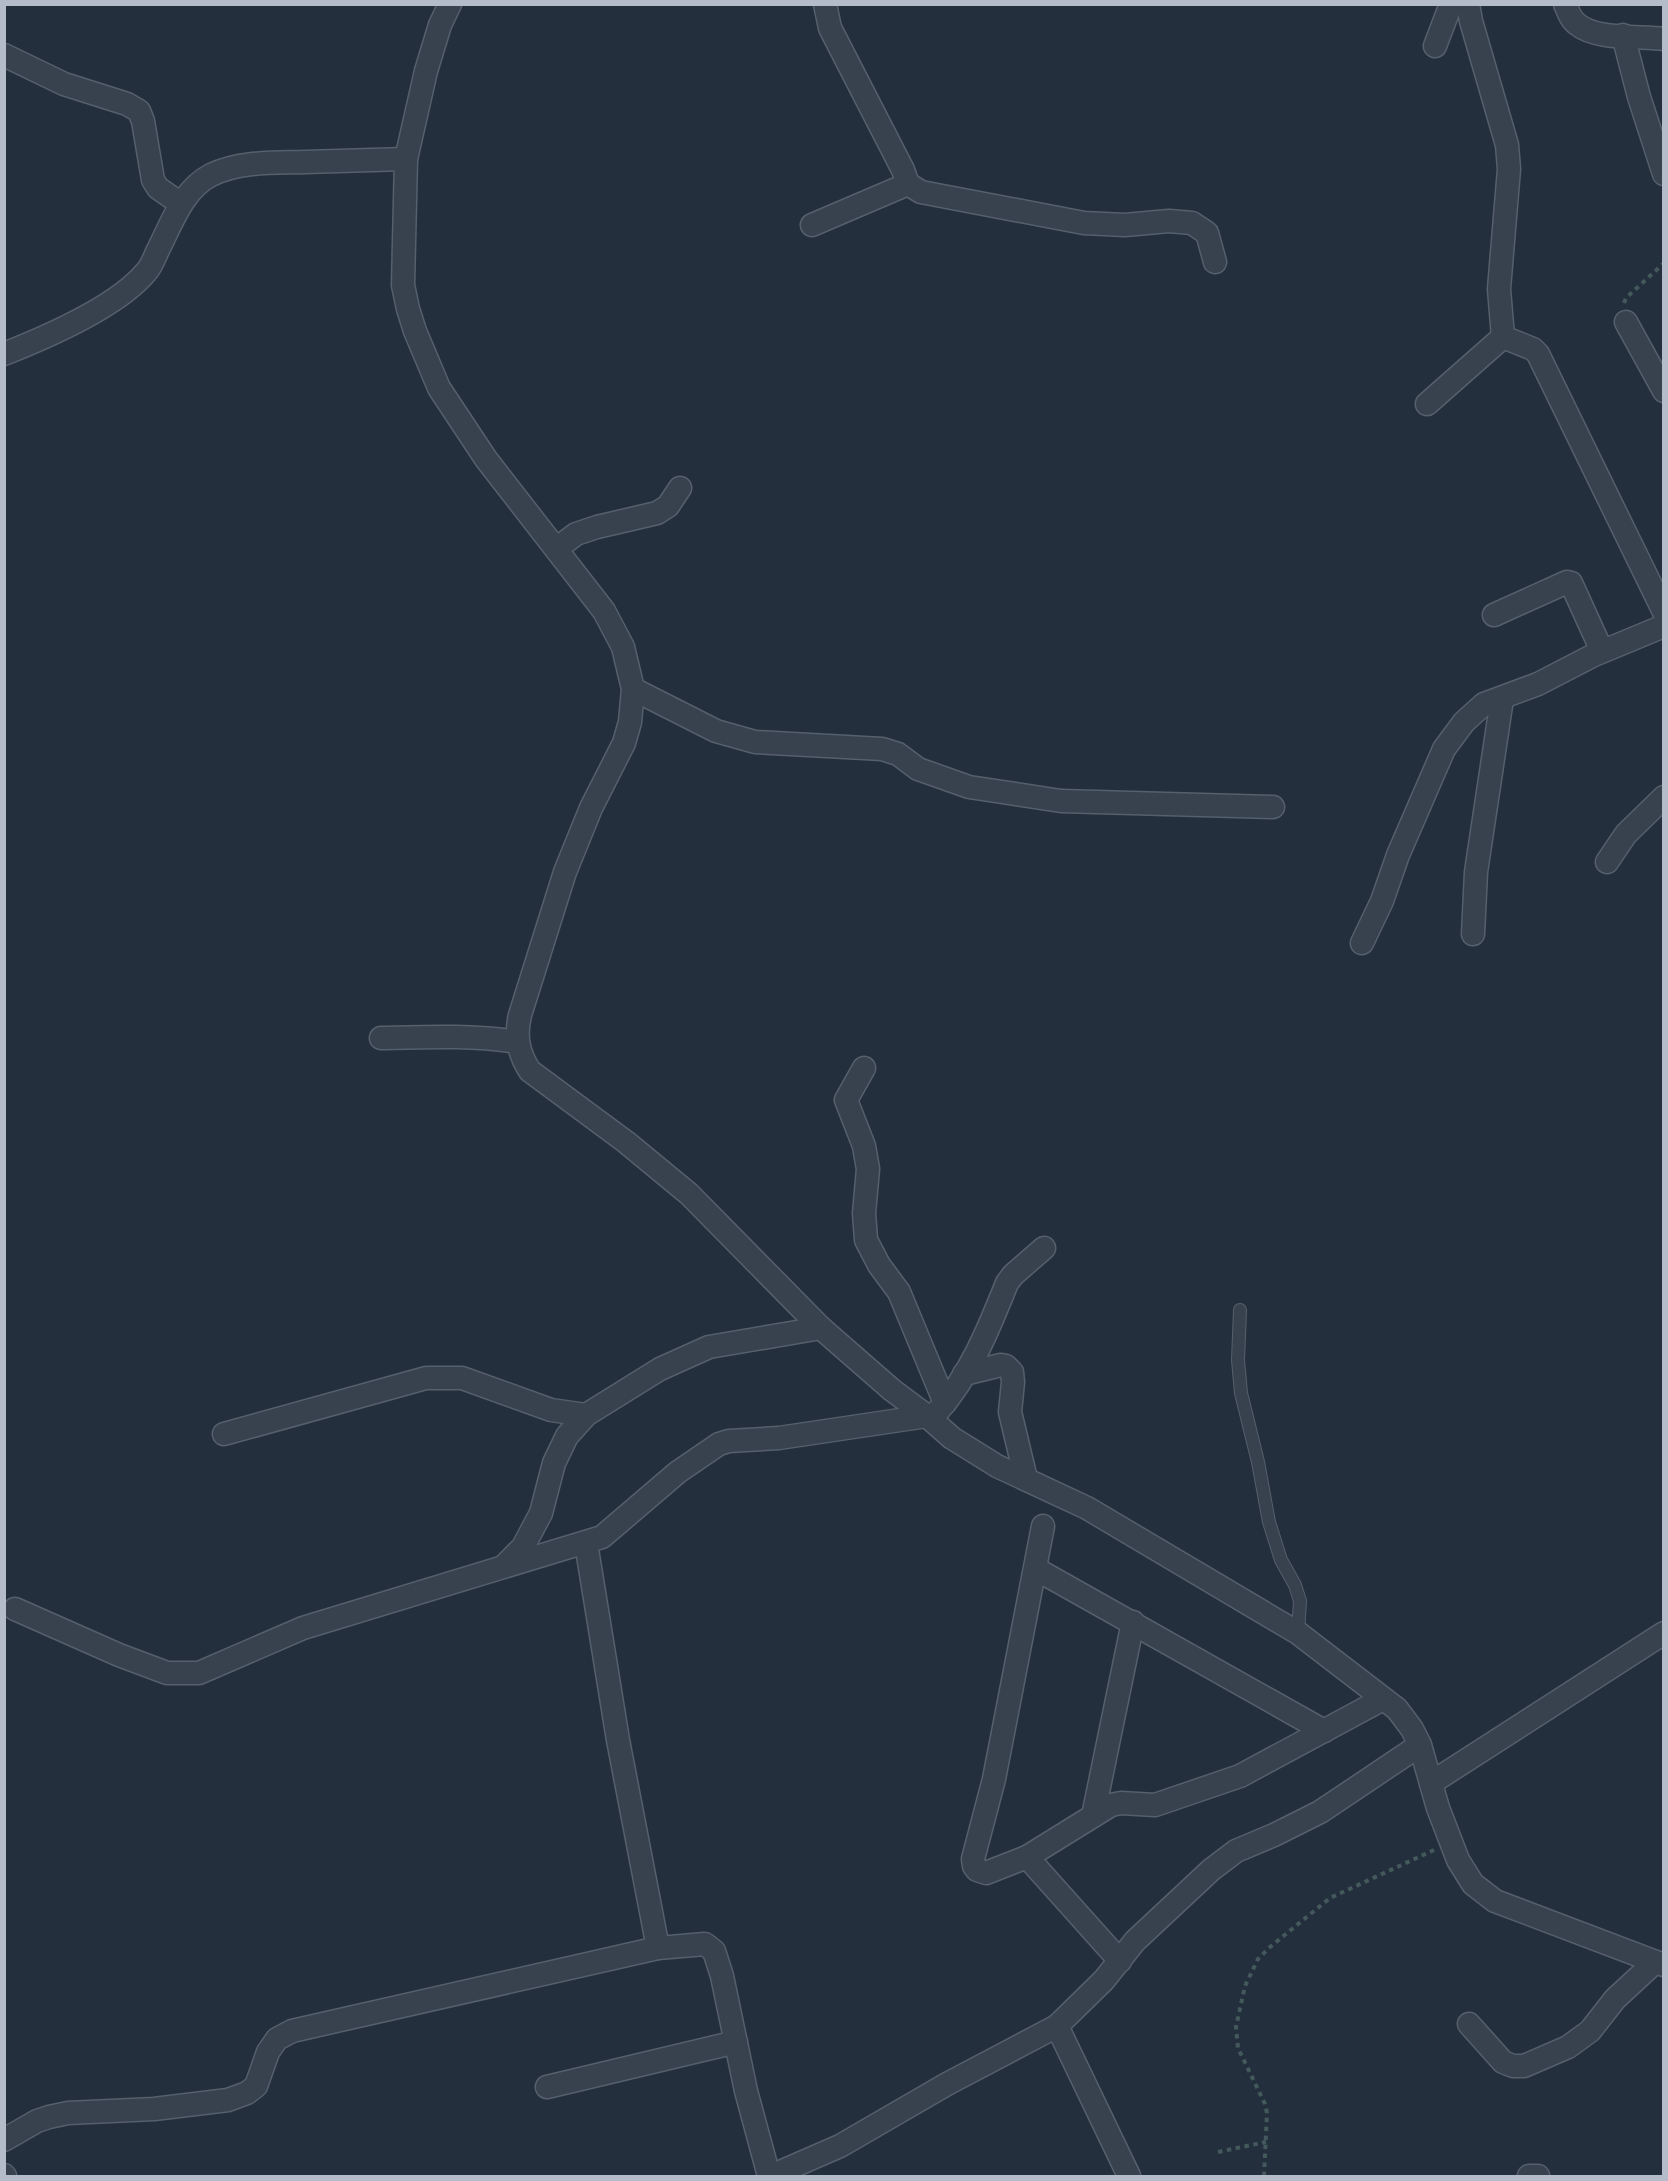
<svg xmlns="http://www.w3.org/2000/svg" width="1668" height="2181" font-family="Jost,sans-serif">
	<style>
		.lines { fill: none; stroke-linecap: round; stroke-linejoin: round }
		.lane-casing { stroke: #565f6c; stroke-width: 14 }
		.street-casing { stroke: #565f6c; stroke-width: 25 }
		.path { stroke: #44595c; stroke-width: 4; stroke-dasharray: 4.5 4.5; stroke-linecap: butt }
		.lane { stroke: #38414e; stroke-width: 12 }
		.street { stroke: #38414e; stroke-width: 22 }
	</style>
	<rect width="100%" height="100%" fill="#242f3e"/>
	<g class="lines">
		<defs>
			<path id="lane" d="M1240,1310L1238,1360L1241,1393L1258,1462L1269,1522L1281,1560L1295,1585L1300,1601L1298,1633"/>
			<g id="street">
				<path d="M450,4L440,25L426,71L406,159L403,285L408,309L415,331L439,388L486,459L604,611L623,647L633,689L630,722L624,743L591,808L565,872L520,1015C515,1036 518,1053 530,1071L626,1142L689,1194L821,1328L892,1390L927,1416L952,1438L997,1466L1087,1508L1298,1633L1397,1709L1412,1729L1420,1745L1438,1808L1458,1860L1473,1884L1495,1901L1664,1965"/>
				<path d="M1468,4L1471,21L1507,145L1509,169L1499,289L1503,337L1533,349L1538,354L1664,612"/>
				<path d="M1565,4C1568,11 1571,20 1577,24C1595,40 1640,36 1664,39"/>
				<path d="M1623,35L1639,97L1664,174"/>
				<path d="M1435,46L1451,4"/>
				<path d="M4,55L64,84L127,104L139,111L143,121L153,180L158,188L181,204"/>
				<path d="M908,184L921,192L1084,223L1125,225L1169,221L1192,223L1207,233L1215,262"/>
				<path d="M812,225L908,184L903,170L830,28L825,4"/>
				<path d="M1626,322L1664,391"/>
				<path d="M4,354C47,337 117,307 146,272C151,267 154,259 157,252C171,225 182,190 211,175C240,161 274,163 305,162C339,161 373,160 406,159"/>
				<path d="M1427,404L1503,337"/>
				<path d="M556,549L576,534L597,527L657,513L668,506L680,488"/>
				<path d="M1494,615L1567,582L1571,583L1602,651"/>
				<path d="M633,689L716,731L755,742L882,749L898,754L918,769L969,787L1061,801L1273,807"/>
				<path d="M1607,862L1626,834L1664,797"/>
				<path d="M1473,934L1476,872L1502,699"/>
				<path d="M1362,943L1382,901L1398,855L1444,749L1464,722L1484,704L1538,684L1594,655L1664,626"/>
				<path d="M381,1038C427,1037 473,1035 518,1042"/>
				<path d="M864,1068L846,1100L864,1146L868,1169L864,1213L866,1240L879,1265L899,1292L945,1403"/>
				<path d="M964,1374L1001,1365L1006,1366L1012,1372L1013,1382L1010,1412L1026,1479"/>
				<path d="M938,1411C970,1375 989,1328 1007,1283L1013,1275L1044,1248"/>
				<path d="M224,1434L426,1378H462L551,1410L586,1415"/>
				<path d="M1043,1526L994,1779L973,1859L974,1866L977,1870L986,1873L1027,1857L1111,1805L1121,1803L1155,1805L1240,1776L1383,1699"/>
				<path d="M586,1543L618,1740L658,1948"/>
				<path d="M504,1566L523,1547L541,1513L554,1463L567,1436L586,1415L660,1369L709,1347L821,1328"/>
				<path d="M1036,1569L1324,1731"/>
				<path d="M15,1609L119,1655L167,1673H199L303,1628L602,1537L678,1472L719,1444L729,1441L779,1438L927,1416"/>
				<path d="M1431,1783L1664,1633"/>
				<path d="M1093,1816L1133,1622"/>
				<path d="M1027,1857L1120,1961"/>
				<path d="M1469,2024L1503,2062L1513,2066H1524L1568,2047L1590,2031L1615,1999L1655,1962"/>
				<path d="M1057,2026L1129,2176"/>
				<path d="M547,2087L736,2042"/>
				<path d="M4,2140L37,2121L49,2117L68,2113L154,2109L228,2100L247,2093L256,2086L268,2052L277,2039L292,2031L658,1948L705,1944L714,1951L722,1976L746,2091L769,2176"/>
				<path d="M4,2175L5,2176"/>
				<path d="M771,2176L840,2146L947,2084L1057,2026L1104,1980L1135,1941L1211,1870L1236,1851L1274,1835L1320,1812L1420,1745"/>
				<path d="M1529,2176H1538"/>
			</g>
		</defs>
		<use href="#lane" class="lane-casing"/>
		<use href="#street" class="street-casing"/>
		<g class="path">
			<path d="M1624,303L1626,298L1664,263"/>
			<path d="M1218,2152L1266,2142"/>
			<path d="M1264,2176L1267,2113L1265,2104L1238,2048L1236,2027L1245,1986L1258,1959L1270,1947L1330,1898L1434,1850"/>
		</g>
		<use href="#lane" class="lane"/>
		<use href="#street" class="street"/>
	</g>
	<rect width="1668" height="2181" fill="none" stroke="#b4bcc9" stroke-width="12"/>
</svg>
